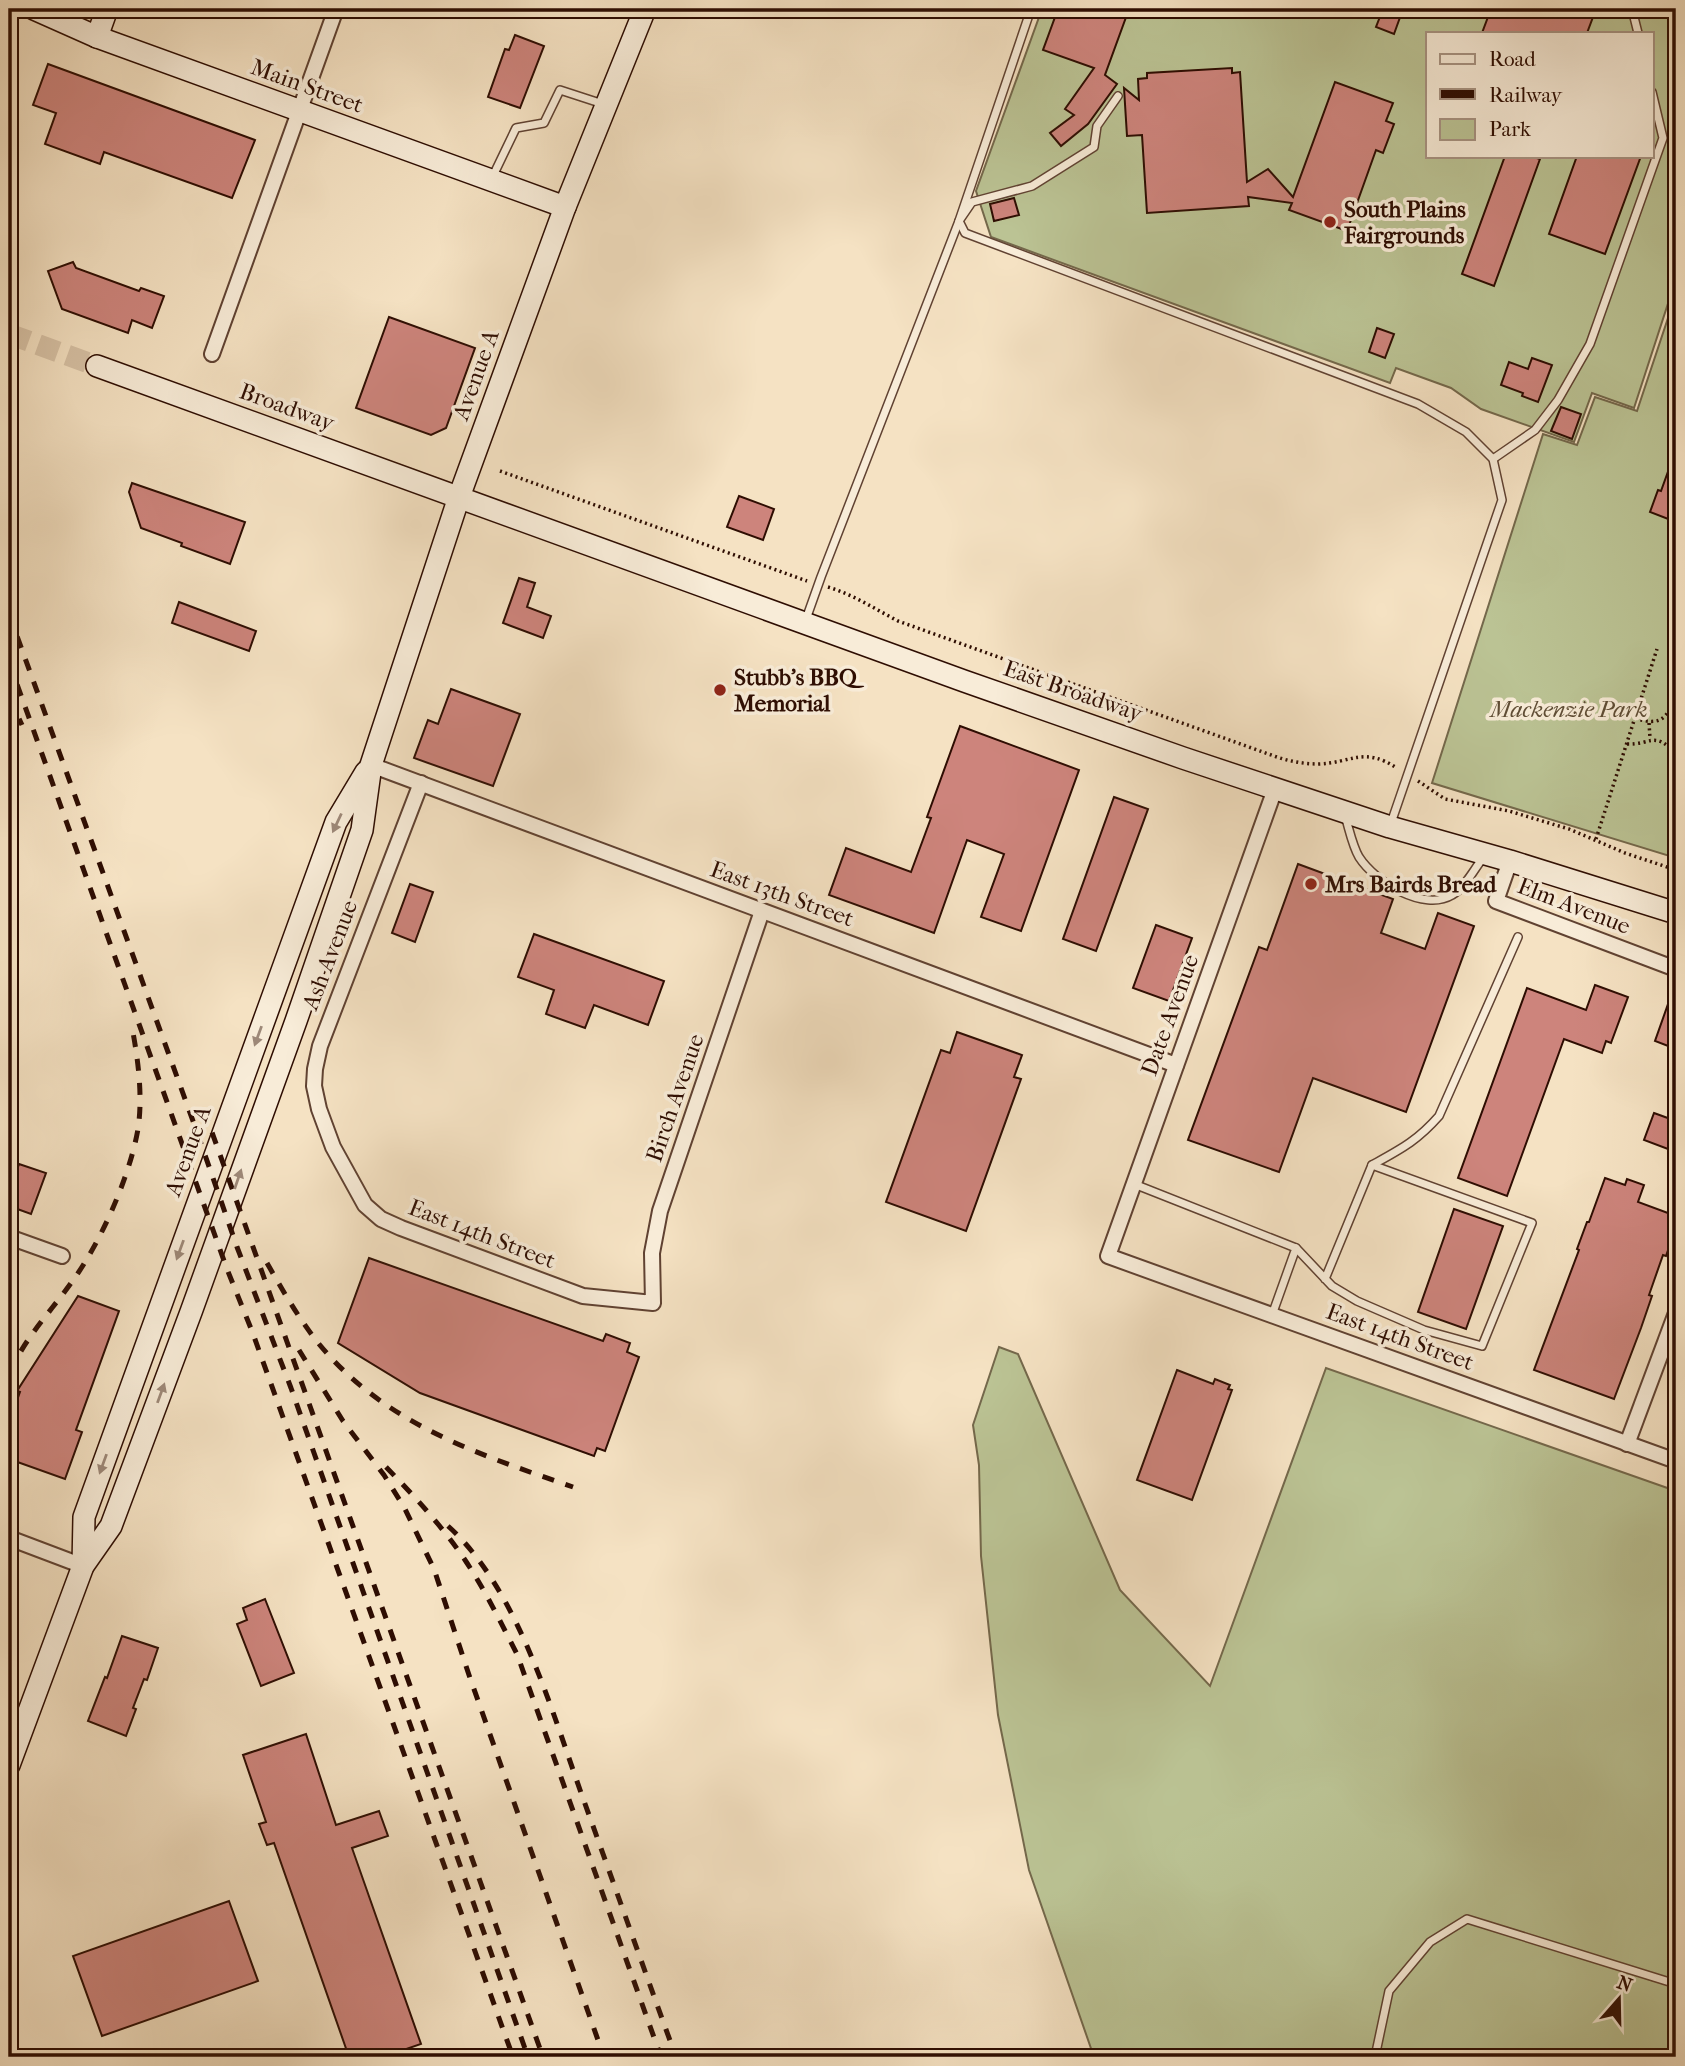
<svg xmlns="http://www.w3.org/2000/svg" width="1685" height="2066" font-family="'IM FELL French Canon',serif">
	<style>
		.green { fill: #bbc394; stroke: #74684b; stroke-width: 2; fill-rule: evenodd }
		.building { fill: #cd847c; stroke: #2e0d02; stroke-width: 2 }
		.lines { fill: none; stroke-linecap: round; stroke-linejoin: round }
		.secondary-tunnel { stroke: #d7c2a6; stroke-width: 21; stroke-dasharray: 21 10; stroke-linecap: butt }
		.service-casing { stroke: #604232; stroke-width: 10 }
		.minor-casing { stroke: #604232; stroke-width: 18 }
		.secondary-casing { stroke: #2e0d02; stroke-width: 24 }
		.path { stroke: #2e0d02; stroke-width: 3.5; stroke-dasharray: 2 3.5; stroke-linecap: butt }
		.service { stroke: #f8ecd8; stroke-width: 7 }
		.minor { stroke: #f8ecd8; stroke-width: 14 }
		.secondary { stroke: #f8ecd8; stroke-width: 21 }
		.rail { stroke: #2e0d02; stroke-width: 5; stroke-dasharray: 12 12; stroke-linecap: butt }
		.oneway { fill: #9d8878 }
		.poi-dot { fill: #8f2418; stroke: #f8ecd8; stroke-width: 2.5 }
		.labels { text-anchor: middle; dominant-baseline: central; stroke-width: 7; stroke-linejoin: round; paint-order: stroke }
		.street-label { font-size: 23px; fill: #2e0d02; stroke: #f8ecd8 }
		.poi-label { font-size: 23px; font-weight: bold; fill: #2e0d02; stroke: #f8ecd8; text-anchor: start }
		.park-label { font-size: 23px; font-style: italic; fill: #5f4d35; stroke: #f8ecd8 }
	</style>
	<rect width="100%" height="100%" fill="#f5e2c3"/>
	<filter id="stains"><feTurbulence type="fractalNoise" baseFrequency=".00286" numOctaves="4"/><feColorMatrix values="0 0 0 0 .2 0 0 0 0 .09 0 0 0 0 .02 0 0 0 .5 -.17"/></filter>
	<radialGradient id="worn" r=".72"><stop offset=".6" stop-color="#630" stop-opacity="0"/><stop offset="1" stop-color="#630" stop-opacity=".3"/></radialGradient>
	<g class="green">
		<path d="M1042,9H1676V215L1674,285L1634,408L1592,393L1574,442L1481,409L1451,388L1396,368L1390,383L991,237L976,191ZM1428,33H1652V156H1428Z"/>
		<path d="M1676,294V858L1432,783L1543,434L1577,445L1595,397L1637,411Z"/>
		<path d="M999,1347L1018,1354L1120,1590L1210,1686L1326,1368L1676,1491V2057H1094L1029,1870L998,1715L981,1556L979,1465L973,1425Z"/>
	</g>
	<g class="building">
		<path d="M1058,9H1129L1105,75L1117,84L1088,124L1061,146L1050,133L1074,115L1065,109L1094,68L1043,50Z"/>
		<path d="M1383,9H1403L1394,34L1376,27Z"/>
		<path d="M1491,9H1596L1587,33H1482Z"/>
		<path d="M515,35L544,46L520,108L488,97L505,49L509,50Z"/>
		<path d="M48,64L255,140L232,198L104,152L100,164L45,144L56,113L33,105Z"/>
		<path d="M1232,68V73L1240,72L1247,182L1268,169L1293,197L1335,82L1393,103L1386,121L1394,124L1383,153L1376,150L1347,231L1289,210L1292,203L1248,197L1249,206L1147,213L1142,135L1127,136L1124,88L1139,100L1138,79L1147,78V73Z"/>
		<path d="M1505,156H1530L1540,159L1494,286L1462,274Z"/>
		<path d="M1577,156H1641L1605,254L1549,234Z"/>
		<path d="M1014,198L1019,215L994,221L990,204Z"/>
		<path d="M73,262L76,268L139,291L141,288L164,296L152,328L132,320L128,333L62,309L48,271Z"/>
		<path d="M389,317L475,348L446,428L431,435L356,408Z"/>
		<path d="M1377,328L1394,334L1385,358L1369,352Z"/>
		<path d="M1532,358L1552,365L1538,402L1522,396L1523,393L1501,385L1509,362L1528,369Z"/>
		<path d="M1561,407L1581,414L1572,439L1551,431Z"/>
		<path d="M1674,455H1676V522L1650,512L1658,490L1661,491Z"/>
		<path d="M132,483L245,522L230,564L181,546L182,543L141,528L129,492Z"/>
		<path d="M739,496L774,509L763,540L727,527Z"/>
		<path d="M519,578L535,583L527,607L551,616L543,638L503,623Z"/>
		<path d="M179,602L256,631L249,651L172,623Z"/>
		<path d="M451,689L520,714L493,786L414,758L428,720L438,724Z"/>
		<path d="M960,726L1079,770L1021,931L981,917L1004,854L967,840L934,933L829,895L846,848L911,872L931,818L927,817Z"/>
		<path d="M1114,797L1148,809L1096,951L1063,939Z"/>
		<path d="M1298,864L1393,899L1381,933L1425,949L1438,913L1474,926L1406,1112L1313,1078L1279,1172L1188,1140L1259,947L1267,950Z"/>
		<path d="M410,884L433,892L415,942L392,933Z"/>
		<path d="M1156,925L1192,938L1169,1001L1133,988Z"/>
		<path d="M534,934L664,981L648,1025L594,1005L585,1028L546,1014L554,990L518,977Z"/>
		<path d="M1595,985L1628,997L1611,1043L1606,1041L1602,1053L1564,1039L1507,1196L1458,1178L1527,988L1586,1010Z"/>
		<path d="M1674,987H1676V1049L1655,1041Z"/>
		<path d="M957,1032L1022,1055L1014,1077L1021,1079L966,1231L886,1202L941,1050L950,1053Z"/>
		<path d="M1654,1113L1676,1121V1152L1644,1140Z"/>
		<path d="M19,1164L46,1173L31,1214L9,1206V1194Z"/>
		<path d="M1605,1178L1625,1185L1627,1179L1644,1185L1638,1202L1676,1216V1227L1666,1256L1663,1255L1649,1295L1652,1296L1641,1328L1614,1399L1534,1370L1579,1250L1577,1249L1587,1222H1589Z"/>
		<path d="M1454,1209L1503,1226L1466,1329L1418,1312Z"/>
		<path d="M369,1258L603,1341L606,1334L630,1343L627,1352L639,1357L605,1451L597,1448L594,1456L420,1393L338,1343Z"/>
		<path d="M78,1296L119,1311L76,1430L82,1432L65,1479L9,1459V1423L20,1392L17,1391Z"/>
		<path d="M1177,1370L1213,1384L1215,1379L1230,1385L1228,1389L1232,1390L1192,1500L1137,1480Z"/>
		<path d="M265,1599L294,1673L261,1686L237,1624L247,1620L243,1608Z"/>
		<path d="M122,1636L158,1648L147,1680L144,1679L133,1708L136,1709L126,1736L88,1721L105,1677L107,1678Z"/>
		<path d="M306,1734L336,1825L379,1811L388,1836L352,1848L421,2044L383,2057H349L274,1843L267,1845L259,1824L266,1822L243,1755Z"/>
		<path d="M229,1901L258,1981L102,2036L73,1956Z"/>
	</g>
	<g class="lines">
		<path class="secondary-tunnel" d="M9,334L97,366"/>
		<defs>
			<g id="service">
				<path d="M1632,9L1638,33"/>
				<path d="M1118,96L1097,126L1094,147L1032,186L972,202L959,221L965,233L1418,404L1466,432L1493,459L1502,500L1391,823"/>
				<path d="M492,178L516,128L544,123L560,90L603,104"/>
				<path d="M1493,459L1535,430L1558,400L1590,344L1663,138L1652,92"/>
				<path d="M805,622L821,577L959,221L1031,9"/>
				<path d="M1345,816C1349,828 1352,845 1359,857C1375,882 1424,912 1452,895C1465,888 1474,869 1483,858"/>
				<path d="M1372,1165C1401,1149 1417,1141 1439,1116L1518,937"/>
				<path d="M1134,1184L1296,1248L1272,1315"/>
				<path d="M1296,1248L1332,1286L1357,1301L1424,1330L1482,1346L1532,1223L1372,1165L1325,1279"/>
				<path d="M1375,2057L1389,1991L1430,1942L1467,1919L1676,1984"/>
			</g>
			<g id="minor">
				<path d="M212,354L336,9"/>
				<path d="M371,765L1176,1065"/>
				<path d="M421,783L320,1046L315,1069L314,1086L319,1109L333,1147L365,1205L381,1219L401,1228L583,1296L653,1303L652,1253L660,1211L762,911"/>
				<path d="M1275,789L1108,1256L1676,1461"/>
				<path d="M1510,861L1496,901L1676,969"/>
				<path d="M9,1237L62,1256"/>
				<path d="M1627,1444L1676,1313"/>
				<path d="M9,1538L83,1566"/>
			</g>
			<g id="secondary">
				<path d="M34,9L97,37L565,207"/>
				<path d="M97,37L107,9"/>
				<path d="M97,366L964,681L1183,758L1390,827L1510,861L1676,913"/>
				<path d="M83,1566L84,1517L336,822L366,772"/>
				<path d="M9,1765L83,1566L111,1526L191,1312L296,1021L362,830L371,765L459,497L565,207L645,9"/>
			</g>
		</defs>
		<use href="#service" class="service-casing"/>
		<use href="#minor" class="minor-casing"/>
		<use href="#secondary" class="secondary-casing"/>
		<g class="path">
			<path d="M500,471L807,581"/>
			<path d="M828,587C854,595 875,609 898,621L1274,756C1288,761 1303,764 1318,764C1352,763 1363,746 1397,768"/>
			<path d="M1635,718C1661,727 1668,718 1676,694"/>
			<path d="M1649,723L1650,738"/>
			<path d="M1627,744C1651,745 1654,730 1676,754"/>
			<path d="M1418,781L1445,799L1509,811L1569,829L1625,853L1676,870"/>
			<path d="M1596,839L1657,649"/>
		</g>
		<use href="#service" class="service"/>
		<use href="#minor" class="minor"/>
		<use href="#secondary" class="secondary"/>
		<g class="rail">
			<path d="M9,614L197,1132L237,1247L291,1388L528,2057"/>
			<path d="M9,662L227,1269L252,1331L513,2057"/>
			<path d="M9,697L22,725"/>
			<path d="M204,1110L543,2057"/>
			<path d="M267,1263C283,1291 299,1319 319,1344C386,1425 478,1454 573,1487"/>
			<path d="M299,1350L343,1421L384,1475L404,1507L434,1569L469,1675L604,2057"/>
			<path d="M9,1372C15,1362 21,1350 28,1340C43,1318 61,1298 76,1276C103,1237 130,1175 138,1129C143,1096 138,1059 132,1027"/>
			<path d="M386,1467C415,1497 444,1528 467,1563C486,1592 501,1623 517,1654L661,2057"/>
			<path d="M448,1526C519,1590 552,1713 584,1801C615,1887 645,1972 676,2057"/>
		</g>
	</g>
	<defs><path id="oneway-solid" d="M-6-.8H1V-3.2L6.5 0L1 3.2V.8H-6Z" transform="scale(1.75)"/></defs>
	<g class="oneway">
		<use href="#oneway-solid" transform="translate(337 823) rotate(115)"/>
		<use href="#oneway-solid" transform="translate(258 1036) rotate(110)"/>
		<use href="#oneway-solid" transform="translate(238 1179) rotate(-71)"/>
		<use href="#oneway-solid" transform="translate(180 1250) rotate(110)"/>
		<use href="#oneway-solid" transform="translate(161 1393) rotate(-70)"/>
		<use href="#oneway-solid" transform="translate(103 1464) rotate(110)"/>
	</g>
	<g class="poi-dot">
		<circle cx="1330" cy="222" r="7"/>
		<circle cx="720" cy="690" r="7"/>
		<circle cx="1311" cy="884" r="7"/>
	</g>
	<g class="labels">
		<g class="street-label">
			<text transform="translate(307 86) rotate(20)">Main Street</text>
			<text transform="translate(476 375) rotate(-70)">Avenue A</text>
			<text transform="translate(287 407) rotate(20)">Broadway</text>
			<text transform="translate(1073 691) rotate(19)">East Broadway</text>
			<text transform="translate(782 894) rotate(20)">East 13th Street</text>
			<text transform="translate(1574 906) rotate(21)">Elm Avenue</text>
			<text transform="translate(330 955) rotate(-69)">Ash Avenue</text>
			<text transform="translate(1170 1015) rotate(-70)">Date Avenue</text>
			<text transform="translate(675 1098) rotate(-71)">Birch Avenue</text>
			<text transform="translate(188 1151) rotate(-70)">Avenue A</text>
			<text transform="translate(482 1234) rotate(21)">East 14th Street</text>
			<text transform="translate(1400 1337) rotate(20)">East 14th Street</text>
		</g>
		<g class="poi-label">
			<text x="1344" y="209">South Plains<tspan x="1344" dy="26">Fairgrounds</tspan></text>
			<text x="734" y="677">Stubb's BBQ<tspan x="734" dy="26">Memorial</tspan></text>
			<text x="1325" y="884">Mrs Bairds Bread</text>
		</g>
		<g class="park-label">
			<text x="1569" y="709">Mackenzie Park</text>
		</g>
	</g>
	<rect width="1685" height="2066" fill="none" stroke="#f5e2c3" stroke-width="35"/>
	<rect x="10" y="10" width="1664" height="2045" fill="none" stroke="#2e0d02" stroke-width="3.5"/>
	<rect x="18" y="18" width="1650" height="2031" fill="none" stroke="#2e0d02" stroke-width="2"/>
	<rect x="1426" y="32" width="228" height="126" fill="#f8ecd8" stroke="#a79382" stroke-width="2"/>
	<rect x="1440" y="54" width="35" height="10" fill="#f8ecd8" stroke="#a79382" stroke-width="2"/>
	<text x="1489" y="66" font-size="21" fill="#2e0d02">Road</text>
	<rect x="1440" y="89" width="35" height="10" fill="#2e0d02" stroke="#a79382" stroke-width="2"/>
	<text x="1489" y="102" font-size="21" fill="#2e0d02">Railway</text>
	<rect x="1440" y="119" width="35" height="21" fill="#bbc394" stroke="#a79382" stroke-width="2"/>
	<text x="1489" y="136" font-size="21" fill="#2e0d02">Park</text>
	<g transform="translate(1619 1999) rotate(20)" stroke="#f8ecd8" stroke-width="5" paint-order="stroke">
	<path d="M0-5L12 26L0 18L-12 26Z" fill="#2e0d02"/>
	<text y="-10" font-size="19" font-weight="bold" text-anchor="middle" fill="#2e0d02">N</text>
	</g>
	<rect width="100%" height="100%" filter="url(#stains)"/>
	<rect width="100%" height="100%" fill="url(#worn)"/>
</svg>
